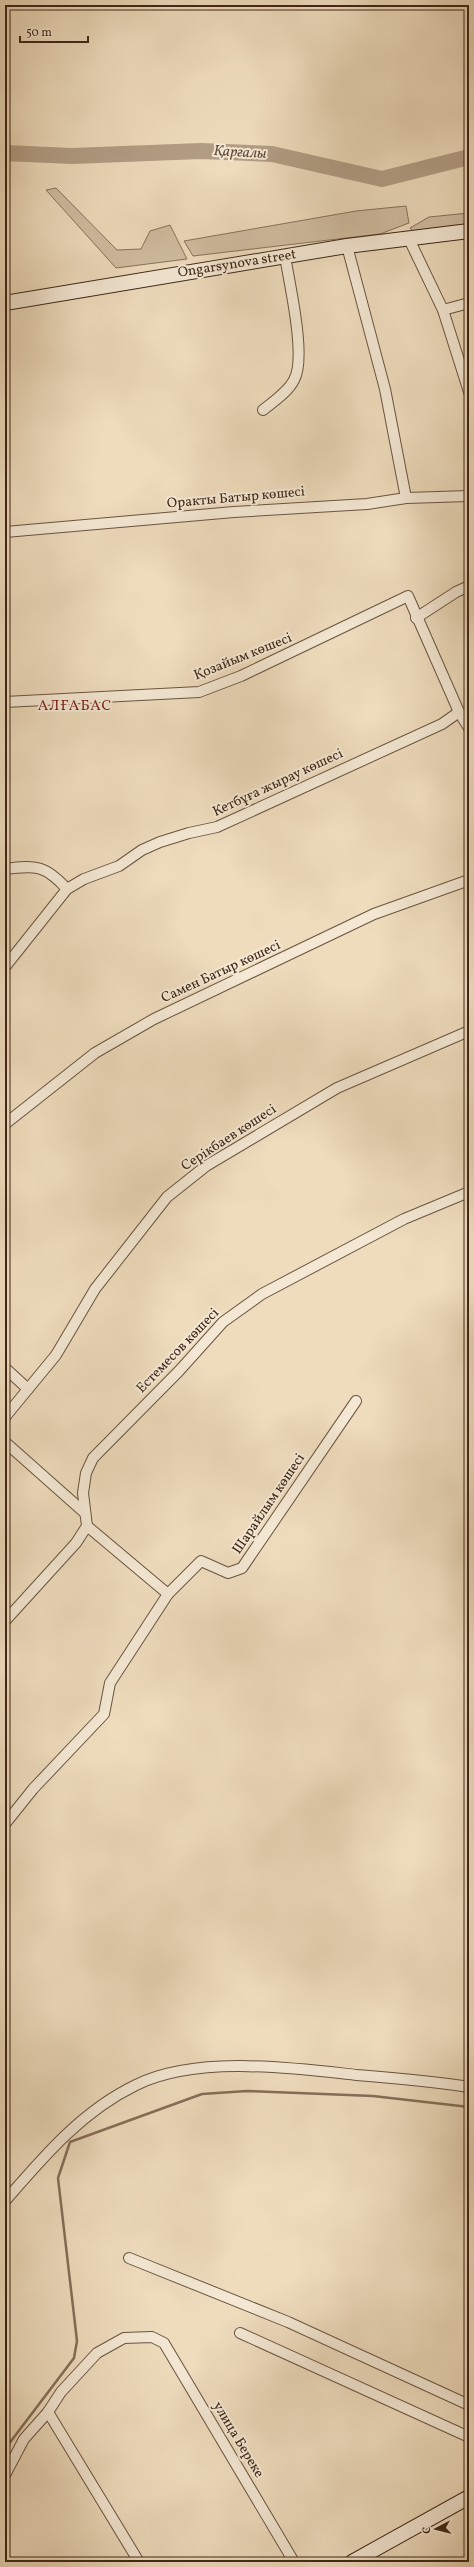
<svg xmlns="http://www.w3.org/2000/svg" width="474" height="2567" font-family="Vollkorn,serif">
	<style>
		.green { fill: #d0bda1; stroke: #87725c }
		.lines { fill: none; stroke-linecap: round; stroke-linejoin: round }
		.stream { stroke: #846e59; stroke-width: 2.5 }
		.river { stroke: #b29e85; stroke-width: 16 }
		.street-casing { stroke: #6a5440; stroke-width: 12 }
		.secondary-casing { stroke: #3e2617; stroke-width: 16 }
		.street { stroke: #f4e8d4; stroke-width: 10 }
		.secondary { stroke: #f4e8d4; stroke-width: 14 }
		.labels { text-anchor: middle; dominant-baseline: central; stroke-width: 4; stroke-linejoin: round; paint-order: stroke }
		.street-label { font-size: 14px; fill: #3e2617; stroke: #f4e8d4 }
		.water-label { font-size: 15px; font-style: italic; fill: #614a38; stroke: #f4e8d4 }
		.neighbourhood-label { font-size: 15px; letter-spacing: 1px; fill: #7a1f14; stroke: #f4e8d4 }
	</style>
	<rect width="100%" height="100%" fill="#eedcbd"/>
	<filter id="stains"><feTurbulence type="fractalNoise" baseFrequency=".005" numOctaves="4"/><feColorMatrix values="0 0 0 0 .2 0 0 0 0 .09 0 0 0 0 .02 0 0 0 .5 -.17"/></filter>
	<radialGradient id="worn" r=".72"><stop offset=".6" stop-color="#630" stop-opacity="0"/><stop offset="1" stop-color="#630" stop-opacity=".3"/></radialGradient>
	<g class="green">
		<path d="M56,188L117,250L141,249L150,231L170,225L187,259L116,268L46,190Z"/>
		<path d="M406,206L409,223L380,234L193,256L184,241L356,211Z"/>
		<path d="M469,213V231L418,236L410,228L429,217Z"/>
	</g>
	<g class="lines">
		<path class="stream" d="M5,2449L74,2358L77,2341L58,2178L70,2142L202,2094L247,2091L373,2096L469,2107"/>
		<path class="river" d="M5,153L72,156L201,151L272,154L382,179L469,157"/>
		<defs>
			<g id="street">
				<path d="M408,237L443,310L469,392"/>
				<path d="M347,246L385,389L406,498"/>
				<path d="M443,310L469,303"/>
				<path d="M263,410C273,402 288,392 294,380C307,358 289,282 285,256"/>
				<path d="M5,532L234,512L367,504L406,498L469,496"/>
				<path d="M416,618L456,592L469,586"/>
				<path d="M5,702L199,692L241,676L408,596L459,712L469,728"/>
				<path d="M5,869C36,865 45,865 67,889"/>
				<path d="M5,967L67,889L84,879L119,866L142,850L160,842L189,833L217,827L442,724L459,712"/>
				<path d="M5,1124L95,1053L154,1019L374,914L469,880"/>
				<path d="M5,1368L28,1389"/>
				<path d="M5,1417L56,1355L95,1289L167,1197L206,1166L337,1088L469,1031"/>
				<path d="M5,1442L85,1513"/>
				<path d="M87,1526L168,1594"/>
				<path d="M5,1621L76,1543L87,1526L83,1493L86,1473L93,1458L179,1371L223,1322L262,1294L404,1219L469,1192"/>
				<path d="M5,1824L33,1789L104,1714L110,1683L168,1594L201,1561L228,1573L242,1568L356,1401"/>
				<path d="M5,2201C44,2156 82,2111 136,2085C197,2055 292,2068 357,2075C395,2078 432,2081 469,2087"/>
				<path d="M129,2258L288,2322L469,2405"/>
				<path d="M240,2333L469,2437"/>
				<path d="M48,2412L139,2562"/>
				<path d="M5,2475L24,2439L48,2412L61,2392L97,2353L124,2338L152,2337L164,2343L294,2562"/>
			</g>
			<g id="secondary">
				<path d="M5,303L347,246L469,231"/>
				<path d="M352,2562L469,2497"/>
			</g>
		</defs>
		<use href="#street" class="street-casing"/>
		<use href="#secondary" class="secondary-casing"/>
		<use href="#street" class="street"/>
		<use href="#secondary" class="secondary"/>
	</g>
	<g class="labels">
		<g class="street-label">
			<text transform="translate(237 264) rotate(-9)">Ongarsynova street</text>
			<text transform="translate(236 498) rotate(-5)">Оракты Батыр көшесі</text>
			<text transform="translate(243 657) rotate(-22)">Қозайым көшесі</text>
			<text transform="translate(278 783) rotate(-25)">Кетбұға жырау көшесі</text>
			<text transform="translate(221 972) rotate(-25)">Самен Батыр көшесі</text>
			<text transform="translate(229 1138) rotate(-33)">Серікбаев көшесі</text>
			<text transform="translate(178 1351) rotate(-46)">Естемесов көшесі</text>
			<text transform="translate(269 1504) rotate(-56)">Шарайлым көшесі</text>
			<text transform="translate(238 2440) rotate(59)">улица Береке</text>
		</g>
		<g class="water-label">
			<text transform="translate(240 153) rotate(3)">Қарғалы</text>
		</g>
		<g class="neighbourhood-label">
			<text x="75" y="706">АЛҒАБАС</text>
		</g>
	</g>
	<rect width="474" height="2567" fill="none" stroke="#eedcbd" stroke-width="20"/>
	<rect x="6" y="6" width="462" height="2555" fill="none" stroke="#3e2617" stroke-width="2"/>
	<rect x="10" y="10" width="454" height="2547" fill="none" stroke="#3e2617"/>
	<g transform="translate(436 2529) rotate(263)" stroke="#f4e8d4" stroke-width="3" paint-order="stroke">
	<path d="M0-3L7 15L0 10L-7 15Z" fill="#3e2617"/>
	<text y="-6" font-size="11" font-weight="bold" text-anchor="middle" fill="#3e2617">С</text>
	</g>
	<path d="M20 36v6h68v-6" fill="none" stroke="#3e2617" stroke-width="2"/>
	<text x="26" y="36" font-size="12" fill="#3e2617" stroke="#f4e8d4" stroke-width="3" paint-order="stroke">50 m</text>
	<rect width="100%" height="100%" filter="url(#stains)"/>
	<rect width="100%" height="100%" fill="url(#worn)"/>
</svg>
